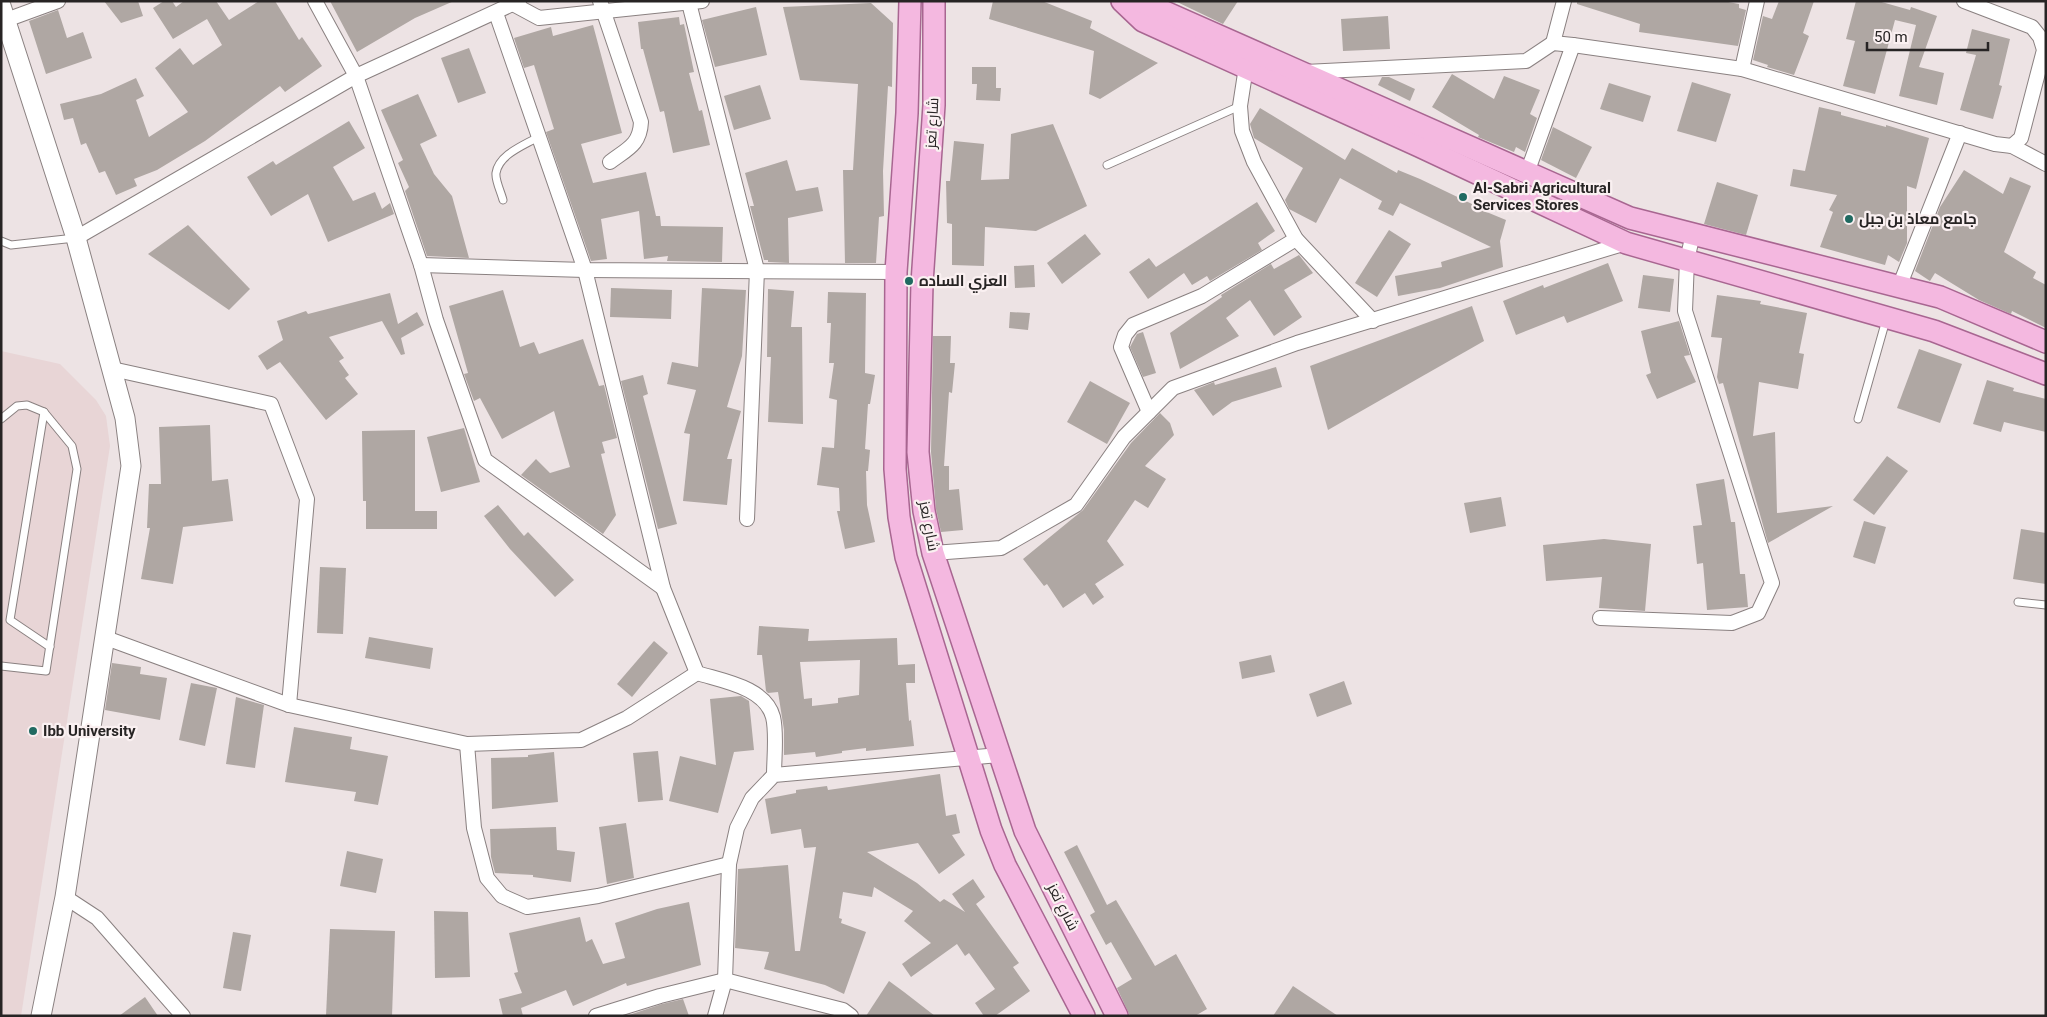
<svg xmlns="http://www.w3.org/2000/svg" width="2047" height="1017" font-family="Roboto,Cairo,sans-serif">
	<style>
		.built { fill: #e8d5d6 }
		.building { fill: #afa7a3; fill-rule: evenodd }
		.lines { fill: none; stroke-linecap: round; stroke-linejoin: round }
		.service-casing { stroke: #8a8181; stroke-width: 9 }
		.minor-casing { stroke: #8a8181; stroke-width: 16 }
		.secondary-casing { stroke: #8a8181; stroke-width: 21 }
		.primary-casing { stroke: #a86691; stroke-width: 24 }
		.service { stroke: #fff; stroke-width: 7 }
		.minor { stroke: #fff; stroke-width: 14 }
		.secondary { stroke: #fff; stroke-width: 19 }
		.primary { stroke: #f4b8e0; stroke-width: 21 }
		.poi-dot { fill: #206a61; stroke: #faf0f1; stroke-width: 2 }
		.labels { text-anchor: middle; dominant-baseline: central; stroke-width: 4.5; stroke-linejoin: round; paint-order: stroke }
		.street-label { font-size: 15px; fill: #272424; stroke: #faf0f1 }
		.poi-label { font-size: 15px; font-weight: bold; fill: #272424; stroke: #faf0f1; text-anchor: start }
	</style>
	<rect width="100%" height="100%" fill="#ede3e4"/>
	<path class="built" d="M1,351L60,364L96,400L106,416L110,446L21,1016H1Z"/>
	<g class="building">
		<path d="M104,1H138L143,16L121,23Z"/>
		<path d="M164,1H172L176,7L184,1H216L229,20L259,1H275L299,40L302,37L322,66L285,92L280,86L205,141L157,170L134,179L137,186L116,195L105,171L99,173L86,143L81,145L73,118L64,120L60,104L101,94L136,78L144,96L136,100L149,137L188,112L155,68L180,48L193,65L222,45L207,19L173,39L153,8Z"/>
		<path d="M330,1H454L415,18L357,52Z"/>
		<path d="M993,1H1042L1092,21L1090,28L1158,63L1100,99L1089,94L1094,51L989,19Z"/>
		<path d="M1175,1H1238L1223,24Z"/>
		<path d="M1577,1H1723L1739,4V8L1746,10L1738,46L1639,32L1640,24L1577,4Z"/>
		<path d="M1779,1H1814L1803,33L1809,36L1794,75L1767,67L1768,65L1753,60L1763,16L1772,19Z"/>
		<path d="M1856,1H1878L1910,10L1911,7L1937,16L1919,67L1944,73L1937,105L1899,96L1916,25L1895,20L1875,94L1843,86L1855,41L1846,39Z"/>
		<path d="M871,3L893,23L892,87L888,86L883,171L884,216L879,217L876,263H845L843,170H853L858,84L800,80L783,7Z"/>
		<path d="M756,7L767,55L715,67L702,20Z"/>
		<path d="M58,10L67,38L83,32L92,58L46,74L29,21Z"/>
		<path d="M1388,16L1390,49L1343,51L1341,19Z"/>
		<path d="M679,17L680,25L684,24L694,72L689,73L699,111L702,110L710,145L673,153L664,111L660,112L643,49H641L638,22Z"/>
		<path d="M593,25L622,133L581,144L593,183L646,172L656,216H660L661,226L723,227L722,262L667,261L668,256L644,259L639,211L601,219L607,259L591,261L546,132L554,129L534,65L524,68L514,38L551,27L553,36Z"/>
		<path d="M1972,29L2010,39L1999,85L2002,86L1993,119L1960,110L1976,55L1966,53Z"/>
		<path d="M469,48L486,93L458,103L441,58Z"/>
		<path d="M972,67H996V88H1001L1000,101L976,100L977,84H972Z"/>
		<path d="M1452,74L1494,99L1504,76L1540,90L1530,114L1537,118L1525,152L1516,147L1514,152L1478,137L1479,135L1432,107Z"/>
		<path d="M1382,77H1389L1415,89L1410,101L1378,85Z"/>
		<path d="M1692,82L1731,94L1716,142L1677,131Z"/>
		<path d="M1609,83L1651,96L1643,122L1600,109Z"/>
		<path d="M760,85L771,119L734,130L724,96Z"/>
		<path d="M418,94L437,136L420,144L434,174L452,196L469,258L427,256L405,191L409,187L398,163L403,160L381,110Z"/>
		<path d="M1819,107L1841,112V115L1886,127V125L1929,138L1916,189L1907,186V243L1899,262L1888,255L1885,265L1820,247L1833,212L1829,210L1837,195L1790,186L1793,169L1805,171Z"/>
		<path d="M1260,108L1345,160L1352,148L1397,173L1398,170L1420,179L1472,204V206L1506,220L1500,241L1503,267L1440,288L1398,296L1395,276L1442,267L1441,262L1491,247L1400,203L1393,216L1378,209L1382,201L1340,178L1316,223L1289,209L1285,200L1303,168L1254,138L1250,124Z"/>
		<path d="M349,121L365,148L333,167L353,201L375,192L382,209L390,203L394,214L328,242L308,194L271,216L247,177L273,161L276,165Z"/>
		<path d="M1053,124L1087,206L1036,231L985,227L984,266L952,265V224L947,223L946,181H950L954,141L984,144L981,180L1009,179L1011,134Z"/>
		<path d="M1553,127L1592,147L1576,178L1541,160Z"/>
		<path d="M787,160L796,191L818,187L823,211L788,218L789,263L768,262V260H764L750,206H754L745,173Z"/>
		<path d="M1964,170L2003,194L2010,177L2031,186L2004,252L2036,272L2033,278L2046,285V328L2012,311L2011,314L1979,300L1935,273L1930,281L1915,271L1940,207Z"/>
		<path d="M1717,182L1758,195L1746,235L1704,224Z"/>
		<path d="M1257,202L1275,231L1258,243L1262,250L1210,281L1207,276L1192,285L1184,273L1148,299L1129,272L1149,258L1156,267Z"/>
		<path d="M188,225L250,289L229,310L148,254Z"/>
		<path d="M1389,230L1411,244L1377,297L1355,283Z"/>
		<path d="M1085,234L1101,254L1062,284L1047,263Z"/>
		<path d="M1299,255L1313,273L1284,290L1302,317L1274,336L1250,300L1226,318L1239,336L1180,369L1170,333L1222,297L1221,295L1271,264L1274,269Z"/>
		<path d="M1608,263L1623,301L1567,323L1564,316L1516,335L1503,301L1543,285L1544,288Z"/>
		<path d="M1034,265L1035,287L1015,288L1014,266Z"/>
		<path d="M1643,275L1674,279L1670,312L1638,308Z"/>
		<path d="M611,288L672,290L671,319L610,317Z"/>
		<path d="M702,288L746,290L742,356L727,407L741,411L727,459H732L727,505L683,501L690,434L684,433L696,390L667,384L672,362L698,367Z"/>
		<path d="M768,289L794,291L791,327H802L803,424L768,422L771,357H767Z"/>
		<path d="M503,290L520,347L534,342L539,354L583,339L599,386L604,385L617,438L602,442L605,453L601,454L616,515L603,534L521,475L536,459L550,473L570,467L554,411L502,439L480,398L474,401L464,374L468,373L449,306Z"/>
		<path d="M828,292L866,293L865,373L875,375L870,404H868L865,449L870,450L868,471H866L867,505L875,542L845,549L837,511H840L839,488L817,485L822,447L834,448L837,400L829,398L834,363H829L831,323H827Z"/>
		<path d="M390,293L398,324L417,312L424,325L401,338L405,354L401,355L382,321L329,337L344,358L339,361L349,375L345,378L358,394L326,420L280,362L267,370L258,356L283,340L277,321L306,311L308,314Z"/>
		<path d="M1717,295L1761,301L1760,304L1807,313L1799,353L1804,354L1798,389L1759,382L1753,436L1775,432L1777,513L1833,506L1768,543L1723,383L1719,384L1717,377L1722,338L1711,337Z"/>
		<path d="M1472,306L1484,341L1328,430L1310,366Z"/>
		<path d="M1010,312L1030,313L1028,330L1009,328Z"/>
		<path d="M1679,321L1690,355L1684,356L1696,382L1657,399L1646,375L1651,373L1641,331Z"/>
		<path d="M1143,332L1156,373L1143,377L1130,347L1137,334Z"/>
		<path d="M933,336H951L950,363H955L952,393L949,392L944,466H949V490L959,489L963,530L941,532L936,509L931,452Z"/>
		<path d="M1919,349L1962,364L1940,423L1897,408Z"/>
		<path d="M1276,367L1282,387L1232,402L1213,416L1194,390L1214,382L1215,385Z"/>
		<path d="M643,375L648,394L643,396L677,524L658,529L621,381Z"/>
		<path d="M1987,380L2014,388L2013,391L2046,399V432L2004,422L2001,432L1973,424Z"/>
		<path d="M1090,381L1130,403L1107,444L1067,422Z"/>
		<path d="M1160,413L1170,423L1174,435L1145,466L1166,479L1148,508L1135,500L1107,541L1124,565L1095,584L1104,597L1093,605L1085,593L1063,608L1047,584L1044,586L1023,559L1083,510L1131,443Z"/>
		<path d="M210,425L212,481L228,479L233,521L183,527L173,584L141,579L150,528H147L149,484H161L159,427Z"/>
		<path d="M464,428L480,482L441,492L427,437Z"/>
		<path d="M415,430V511H437V529H366V501H363L362,431Z"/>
		<path d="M1887,456L1908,471L1874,515L1853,500Z"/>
		<path d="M1724,479L1731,522H1735L1740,574H1745L1748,607L1707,610L1703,563L1697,564L1693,526L1702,525L1696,484Z"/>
		<path d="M1501,497L1506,526L1470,533L1464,503Z"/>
		<path d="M498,505L524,536L528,532L574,580L555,597L510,549L484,516Z"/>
		<path d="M1864,521L1886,527L1875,564L1853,557Z"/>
		<path d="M2021,529L2046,533V584L2013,579Z"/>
		<path d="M1604,539L1651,544L1645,611L1599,608L1602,577L1546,581L1543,545Z"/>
		<path d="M320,567L346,568L343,634L317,633Z"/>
		<path d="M759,626L809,629L808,641L897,638L898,665L915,664V683H906L909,721L911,720L914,746L866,751V748L842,751V753L816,757L815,752L784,755V730L778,692L768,693L766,691L762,655H757ZM860,660L859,695L838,698V703L812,706V698L804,699L800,662Z"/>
		<path d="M369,637L433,648L430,669L365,658Z"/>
		<path d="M654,641L668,653L632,697L617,684Z"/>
		<path d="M1271,655L1275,672L1242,679L1239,662Z"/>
		<path d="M112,663L141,667L140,674L167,678L160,720L105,710Z"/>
		<path d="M1344,681L1352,704L1317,717L1309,694Z"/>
		<path d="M191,683L217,688L205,746L179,740Z"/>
		<path d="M741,696L749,701L754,750L734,752L718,813L669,801L680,756L716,765L710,699Z"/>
		<path d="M236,697L264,705L255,768L226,764Z"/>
		<path d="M294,727L352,737L350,749L388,756L378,805L354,801L356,792L285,782Z"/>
		<path d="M658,751L663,800L638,802L633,753Z"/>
		<path d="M554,752L558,802L492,809L491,758L528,757V755Z"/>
		<path d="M940,774L946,816L956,814L960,833L952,835L965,855L939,874L918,843L867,852L917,883L940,902L944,899L965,912L952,894L973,879L985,897L976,904L1019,963L1013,967L1030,991L995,1016H984L975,1003L995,989L969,953L965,956L957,944L911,977L902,964L931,943L904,921L913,911L874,887L872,897L843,892L839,918L842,919L841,923L866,932L844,994L825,985L764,969L769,952L735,948L738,869L788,865L795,951H800L816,847L804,848L801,829L771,834L765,799L796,793V790L827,786L828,790Z"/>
		<path d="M626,823L634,878L607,884L599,827Z"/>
		<path d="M556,827L557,850L575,852L571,882L533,877V875L495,873L491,857L490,829Z"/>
		<path d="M1077,845L1107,905L1116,900L1155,966L1176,954L1207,1009L1195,1016H1130L1117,988L1132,979L1111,942L1106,945L1090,915L1095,912L1064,852Z"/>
		<path d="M347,851L383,859L376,893L340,886Z"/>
		<path d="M689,902L701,965L627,986L626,983L573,1006L566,990L521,1008L523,1016H503L499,999L522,993L514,973L518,972L509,933L580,917L586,942L592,939L603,964L625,958L615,923L657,909Z"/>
		<path d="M434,911L468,912L470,977L435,978Z"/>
		<path d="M330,929L395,931L392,1016H326Z"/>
		<path d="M233,932L251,935L241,991L223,988Z"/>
		<path d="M889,981L904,992L935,1016H866Z"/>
		<path d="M1293,986L1338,1016H1273Z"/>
		<path d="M145,997L158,1016H119Z"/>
		<path d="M683,999L689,1016H626L662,1004Z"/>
	</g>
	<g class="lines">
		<defs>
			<g id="service">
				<path d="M1107,165L1240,106"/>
				<path d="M503,200C501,192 495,180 496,173C499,154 525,145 538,137"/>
				<path d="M1,241L11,245L75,238"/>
				<path d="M44,412L10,620L50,647"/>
				<path d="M1,419L17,406L27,405L44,412L72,446L77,469L46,671L1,666"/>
				<path d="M1858,419L1886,320"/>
				<path d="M2018,602L2046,605"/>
			</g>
			<g id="minor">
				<path d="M315,1L356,76L421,265L436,320L485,460L663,588"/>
				<path d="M600,1L641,122C640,145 627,149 610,162"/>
				<path d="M1964,1L2032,27L2040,37L2044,50L2021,138L2012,146"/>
				<path d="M689,3L757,270L747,519"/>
				<path d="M513,4L539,18L702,1"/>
				<path d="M496,13L585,270L663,588L697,673C722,681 765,687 773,717C777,733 774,759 774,775"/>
				<path d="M6,20L58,1"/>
				<path d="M1553,43L1564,1"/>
				<path d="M1246,67L1240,106L1242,131L1254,162L1296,239L1373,321"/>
				<path d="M1742,69L1757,1"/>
				<path d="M1305,72L1526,61L1553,43L1573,45L1742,69L1995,144L2012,146L2046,164"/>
				<path d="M1527,173L1573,45"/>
				<path d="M76,238L356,76L519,1"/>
				<path d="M421,265L585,270L896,272"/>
				<path d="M1899,287L1960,133"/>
				<path d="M112,369L271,404L307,499L289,705"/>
				<path d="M1149,412L1121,347L1125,335L1133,325L1202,296L1296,239"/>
				<path d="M933,553L1001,548L1076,505L1124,437L1173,388L1297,343L1626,243"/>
				<path d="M1600,618L1732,623L1758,613L1772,583L1685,311L1687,260L1693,234"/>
				<path d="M106,638L289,705L467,744L581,740L627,718L697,673"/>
				<path d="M467,744L474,828L487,878L502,896L527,907L598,896L729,864"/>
				<path d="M65,897L97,918L183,1016"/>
				<path d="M596,1016L660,996L725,980L843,1010L851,1016"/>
				<path d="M715,1016L725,980L729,864L737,828L752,798L774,775L999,755"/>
			</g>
			<path id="secondary" d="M1,6L76,238L125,418L131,466L65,897L41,1016"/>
			<g id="primary">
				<path d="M910,1L907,113L896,272L895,469L899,517L906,557L991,830L1005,865L1084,1016"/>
				<path d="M934,1V105L922,283L918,452L924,511L933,553L1025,831L1117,1016"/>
				<path d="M1122,1L1143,21L1419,146L1626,243L1934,331L2046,374"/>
				<path d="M1140,1L1630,218L1940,297L2046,342"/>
			</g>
		</defs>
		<use href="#service" class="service-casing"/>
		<use href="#minor" class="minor-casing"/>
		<use href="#secondary" class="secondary-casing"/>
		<use href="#primary" class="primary-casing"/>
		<use href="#service" class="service"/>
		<use href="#minor" class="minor"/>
		<use href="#secondary" class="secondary"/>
		<use href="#primary" class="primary"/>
	</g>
	<g class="poi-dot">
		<circle cx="1463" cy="197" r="5"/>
		<circle cx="1849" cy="219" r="5"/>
		<circle cx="909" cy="281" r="5"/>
		<circle cx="33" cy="731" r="5"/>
	</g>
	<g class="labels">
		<g class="street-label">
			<text transform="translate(932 123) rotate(-87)">شارع تعز</text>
			<text transform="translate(929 526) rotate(79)">شارع تعز</text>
			<text transform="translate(1063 907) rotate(63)">شارع تعز</text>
		</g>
		<g class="poi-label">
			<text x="1473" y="188">Al-Sabri Agricultural<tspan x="1473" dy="17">Services Stores</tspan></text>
			<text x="1859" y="219">جامع معاذ بن جبل</text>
			<text x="919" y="281">العزي الساده</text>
			<text x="43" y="731">Ibb University</text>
		</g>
	</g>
	<rect width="2047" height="1017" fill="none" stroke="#272424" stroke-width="5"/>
	<path d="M1867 42v8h121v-8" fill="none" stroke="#272424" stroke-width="2.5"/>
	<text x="1874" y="42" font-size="15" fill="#272424" stroke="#faf0f1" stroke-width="4" paint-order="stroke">50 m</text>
</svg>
